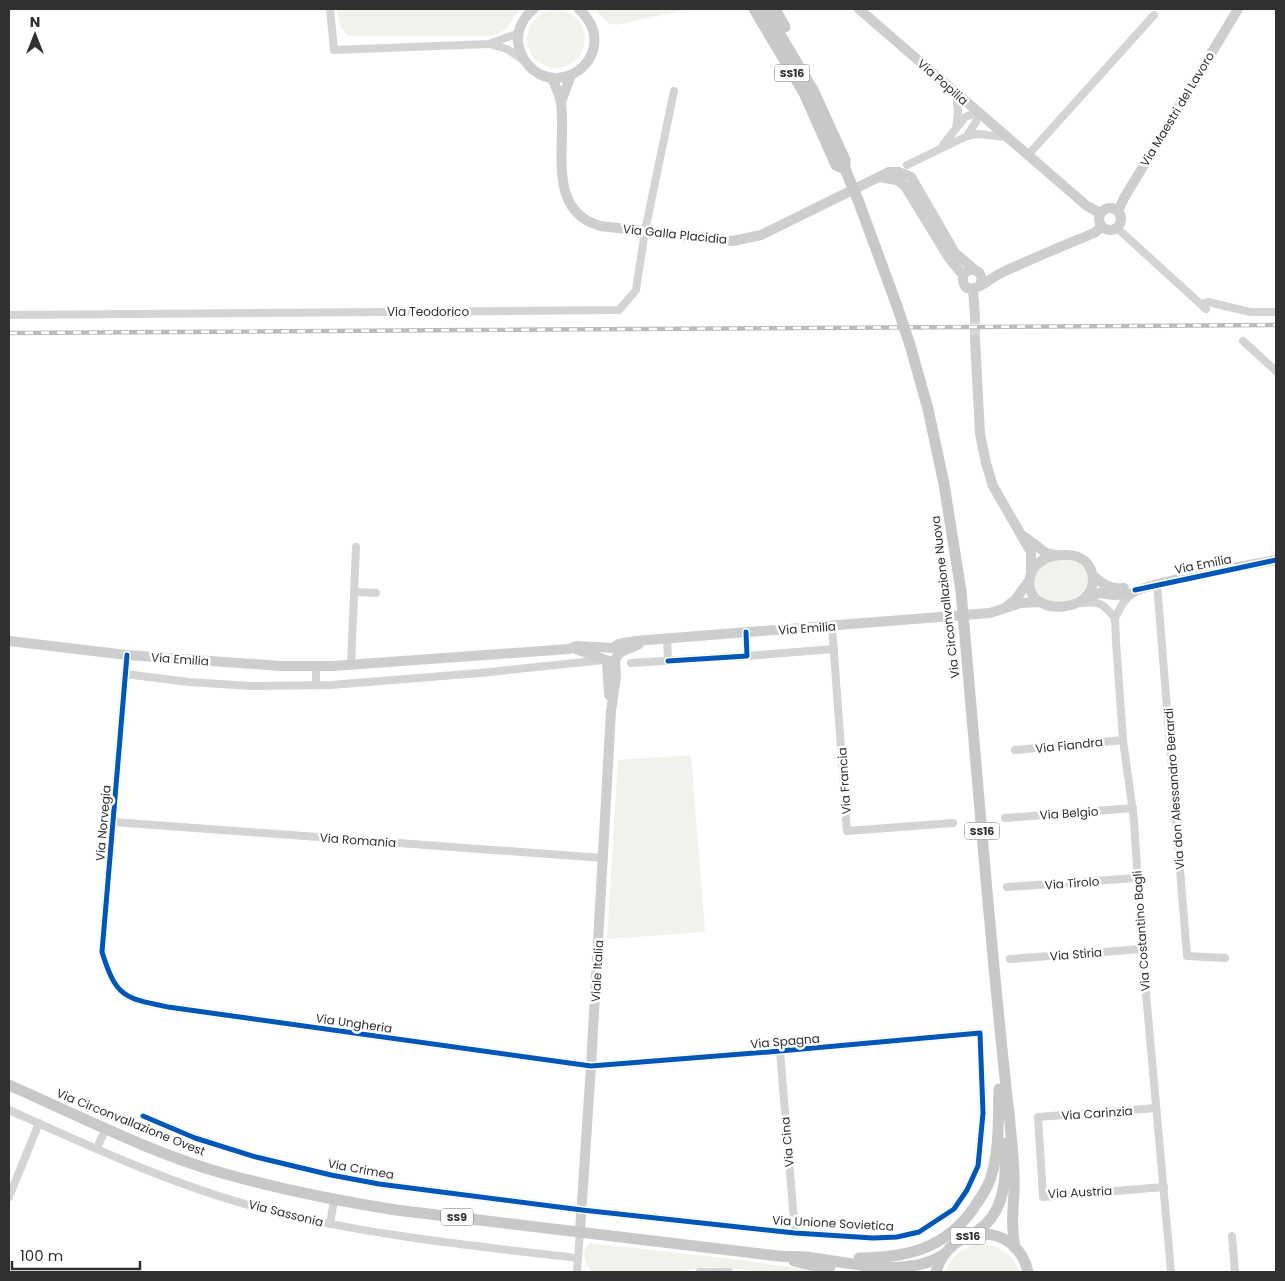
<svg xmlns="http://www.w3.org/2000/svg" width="1285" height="1281" font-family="Poppins,sans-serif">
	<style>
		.green { fill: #f1f2ec }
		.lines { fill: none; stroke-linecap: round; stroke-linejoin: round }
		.secondary-tunnel { stroke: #d6d6d6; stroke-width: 10; stroke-dasharray: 10 5; stroke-linecap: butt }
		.street { stroke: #d4d4d4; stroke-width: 8 }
		.secondary { stroke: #cecece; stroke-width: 10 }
		.primary { stroke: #c8c8c8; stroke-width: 11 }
		.rail-casing { stroke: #bcbcbc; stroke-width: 4.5 }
		.rail { stroke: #fff; stroke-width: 2.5; stroke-dasharray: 8; stroke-linecap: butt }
		.primary-bridge { stroke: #c8c8c8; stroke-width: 11 }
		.cycleway-casing { stroke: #fff; stroke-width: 8 }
		.cycleway { stroke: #0057b8; stroke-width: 5 }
		.labels { text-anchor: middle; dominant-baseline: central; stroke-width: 5; stroke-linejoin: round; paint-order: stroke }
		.shield { fill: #fff; stroke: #6e6e6e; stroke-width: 1 }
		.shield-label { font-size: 11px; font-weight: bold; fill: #303030 }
		.street-label { font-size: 12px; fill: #303030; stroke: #fff }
	</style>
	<rect width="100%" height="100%" fill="#fff"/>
	<g class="green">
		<path d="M337,9H520C509,23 510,31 490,36H349C339,29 338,20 337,9Z"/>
		<path d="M594,9H689L616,25L608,23Z"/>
		<circle cx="556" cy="39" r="29"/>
		<path d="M1057,560C1102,557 1095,603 1055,602C1039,601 1027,582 1039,568C1044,563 1051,562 1057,560Z"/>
		<path d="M691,755L705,932L607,939L618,760Z"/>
		<path d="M590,1243L741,1260L823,1272H762L707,1267L679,1272H592C585,1264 580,1251 590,1243Z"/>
		<path d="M979,1244C998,1245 1013,1253 1019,1272H946C950,1256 963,1247 979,1244Z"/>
	</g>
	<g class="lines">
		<path class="secondary-tunnel" d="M975,339V317"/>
		<g class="street">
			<path d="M330,9L334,50L489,44L519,33"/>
			<path d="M489,44L507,49L525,61"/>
			<path d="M956,128L958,113L956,93"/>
			<path d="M967,136L976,122L979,112"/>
			<path d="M943,145L965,117L979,112"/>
			<path d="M1028,155L1154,15"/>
			<path d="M907,165L967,136L978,134L1007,137"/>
			<path d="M1117,228L1206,309"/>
			<path d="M1201,304L1208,302L1250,312H1276"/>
			<path d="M9,315L619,310L636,290L645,231L674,91"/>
			<path d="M1243,341L1276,371"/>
			<path d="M1157,584L1187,956L1225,958"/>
			<path d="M354,592L376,593"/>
			<path d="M1131,594L1123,603L1115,618L1116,641L1123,740L1134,820L1142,949L1171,1272"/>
			<path d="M1082,603C1101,601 1103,604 1115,618"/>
			<path d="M832,626L847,831L953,823"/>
			<path d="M667,639L668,661"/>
			<path d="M127,655L102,952C116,997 124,998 168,1007L591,1066L780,1051L980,1033L983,1113L978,1166L967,1190L954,1209L919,1232L897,1237L873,1238L795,1233L582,1210L379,1184L331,1175L256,1157L195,1138L143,1116"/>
			<path d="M747,656L834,649"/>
			<path d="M631,663L747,656L746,632"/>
			<path d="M351,665L356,547"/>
			<path d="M316,666V685"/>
			<path d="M125,674L189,682L251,686L331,685L480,673L604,660"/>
			<path d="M1015,750L1123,740"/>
			<path d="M1005,818L1133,808"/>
			<path d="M113,822L603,858"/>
			<path d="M1007,887L1137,878"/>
			<path d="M1010,959L1142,949"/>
			<path d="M780,1051L795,1233"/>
			<path d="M1156,1108L1038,1117L1043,1197L1164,1187"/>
			<path d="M9,1110C91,1147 175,1186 263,1209C366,1235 473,1246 578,1258"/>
			<path d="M97,1148L106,1128"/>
			<path d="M9,1197L39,1123"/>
			<path d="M330,1224L334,1200"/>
			<path d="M1232,1236L1235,1272"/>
			<path d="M577,1272L580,1231"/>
			<path d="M700,1272H729"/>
		</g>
		<g class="secondary">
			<path d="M534,9C524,16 517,29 518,42C519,51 523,59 529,66C563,102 623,50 579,9"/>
			<path d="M859,9L1087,206L1100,213"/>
			<path d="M552,78C555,86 560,95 561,103C567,145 545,210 600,226L733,241L761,235L889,172H899L911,177L955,253L974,269"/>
			<path d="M561,102L571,75"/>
			<path d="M879,177L897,180L905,186L949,258L963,275"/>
			<circle cx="1110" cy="219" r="11"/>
			<path d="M1118,211L1124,198L1238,9"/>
			<path d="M980,285L982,279L979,272L972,269L964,273C961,281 964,291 974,288C983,287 992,277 1001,273C1031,259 1063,246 1094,233L1102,227"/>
			<path d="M973,289L975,317"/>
			<path d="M975,339L980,434L986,463L993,486L1031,552V572"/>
			<path d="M1025,537L1046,553L1055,555"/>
			<path d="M1065,555C1070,555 1075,555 1080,558C1093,564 1097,583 1088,594C1079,607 1055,610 1042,603C1024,594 1026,569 1043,560C1049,556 1057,555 1065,555Z"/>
			<path d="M1093,576C1103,584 1111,590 1124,588"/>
			<path d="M1082,600L1099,593L1114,595L1131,594C1141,583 1254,564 1276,560"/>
			<path d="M1007,606L1015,600L1029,581"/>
			<path d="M9,641L127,655L281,666H333L569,649L577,646L613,648L619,644L635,641L990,613L1021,603L1040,602"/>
			<path d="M576,649L611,662L616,659C619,649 630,650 639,644"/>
			<path d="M607,661L609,695"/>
			<path d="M580,1231L591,1066L611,711L616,677L615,660"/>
		</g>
		<g class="primary">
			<path d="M754,9L804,93L836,165L845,169V160L813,90L765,9"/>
			<path d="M775,9L785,27"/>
			<path d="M858,200L897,306"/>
			<path d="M910,345L928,409L944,484L961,591"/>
			<path d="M964,626C979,792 991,958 1010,1123C1012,1146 1015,1169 1014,1191C1013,1212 1011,1227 1015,1248"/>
			<path d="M9,1085C77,1115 151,1153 222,1173C279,1189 338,1201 396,1210L778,1256C790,1257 802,1256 813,1258C852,1263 907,1278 943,1255"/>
			<path d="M969,1236C975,1232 981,1229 985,1225C1007,1204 1006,1171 1005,1143"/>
			<path d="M859,1258C905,1258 945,1249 973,1209C979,1200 986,1191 990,1180C1000,1152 998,1118 999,1089"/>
			<path d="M794,1261L811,1265L830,1267"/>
			<path d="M936,1272C950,1222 1017,1221 1028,1272"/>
		</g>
		<defs>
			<path id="rail" d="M9,333L1276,325"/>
		</defs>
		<use href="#rail" class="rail-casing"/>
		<use href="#rail" class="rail"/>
		<g class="primary-bridge">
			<path d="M845,169L858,200"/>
			<path d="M897,306L910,345"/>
			<path d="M961,591L964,626"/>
		</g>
		<defs>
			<g id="cycleway">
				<path d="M1135,590L1276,560"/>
				<path d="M127,655L102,952C116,997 124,998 168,1007L591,1066L780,1051L980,1033L983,1113L978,1166L967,1190L954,1209L919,1232L897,1237L873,1238L795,1233L582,1210L379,1184L331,1175L256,1157L195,1138L143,1116"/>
				<path d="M668,661L747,656L746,632"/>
			</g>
		</defs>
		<use href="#cycleway" class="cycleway-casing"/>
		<use href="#cycleway" class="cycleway"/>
	</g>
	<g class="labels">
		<g class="shield">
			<rect x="774.5" y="64.5" width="35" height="17" rx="4"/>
			<rect x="964.5" y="822.5" width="35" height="17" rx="4"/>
			<rect x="441" y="1208.5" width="32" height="17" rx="4"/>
			<rect x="950.5" y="1227.5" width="35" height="17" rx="4"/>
		</g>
		<g class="shield-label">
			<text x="792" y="73">SS16</text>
			<text x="982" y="831">SS16</text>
			<text x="457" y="1217">SS9</text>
			<text x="968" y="1236">SS16</text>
		</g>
		<g class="street-label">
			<text transform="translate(943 82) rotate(41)">Via Popilia</text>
			<text transform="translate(1177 109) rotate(-59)">Via Maestri del Lavoro</text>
			<text transform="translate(675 234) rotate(6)">Via Galla Placidia</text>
			<text x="428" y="311">Via Teodorico</text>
			<text transform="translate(1203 564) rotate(-11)">Via Emilia</text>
			<text transform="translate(945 597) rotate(-97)">Via Circonvallazione Nuova</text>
			<text transform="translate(807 628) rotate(-4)">Via Emilia</text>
			<text transform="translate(180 659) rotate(4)">Via Emilia</text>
			<text transform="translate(1069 745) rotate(-6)">Via Fiandra</text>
			<text transform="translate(844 781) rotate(-94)">Via Francia</text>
			<text transform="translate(1174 789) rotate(-94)">Via don Alessandro Berardi</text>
			<text transform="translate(1069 813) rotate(-4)">Via Belgio</text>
			<text transform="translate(103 823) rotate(-85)">Via Norvegia</text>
			<text transform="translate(358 840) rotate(4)">Via Romania</text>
			<text transform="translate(1072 883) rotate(-4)">Via Tirolo</text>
			<text transform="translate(1141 931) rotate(-94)">Via Costantino Bagli</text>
			<text transform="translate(1076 954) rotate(-5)">Via Stiria</text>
			<text transform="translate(597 971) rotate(-87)">Viale Italia</text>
			<text transform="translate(354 1023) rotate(8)">Via Ungheria</text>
			<text transform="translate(785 1041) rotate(-5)">Via Spagna</text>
			<text transform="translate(1097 1113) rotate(-4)">Via Carinzia</text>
			<text transform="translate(131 1122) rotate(22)">Via Circonvallazione Ovest</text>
			<text transform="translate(787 1142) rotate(-95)">Via Cina</text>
			<text transform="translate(361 1169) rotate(10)">Via Crimea</text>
			<text transform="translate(1080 1192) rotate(-3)">Via Austria</text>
			<text transform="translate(286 1213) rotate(14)">Via Sassonia</text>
			<text transform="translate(833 1223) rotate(3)">Via Unione Sovietica</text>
		</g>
	</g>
	<rect width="1285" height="1281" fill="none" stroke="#303030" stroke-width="20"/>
	<g transform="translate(35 35)" stroke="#ffffff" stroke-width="4" paint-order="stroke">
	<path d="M0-4L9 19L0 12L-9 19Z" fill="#303030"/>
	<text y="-8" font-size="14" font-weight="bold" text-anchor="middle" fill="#303030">N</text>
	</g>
	<path d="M12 1261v8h128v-8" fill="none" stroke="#303030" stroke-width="2.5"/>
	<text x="20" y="1261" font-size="15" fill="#303030" stroke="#ffffff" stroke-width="4" paint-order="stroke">100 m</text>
</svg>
